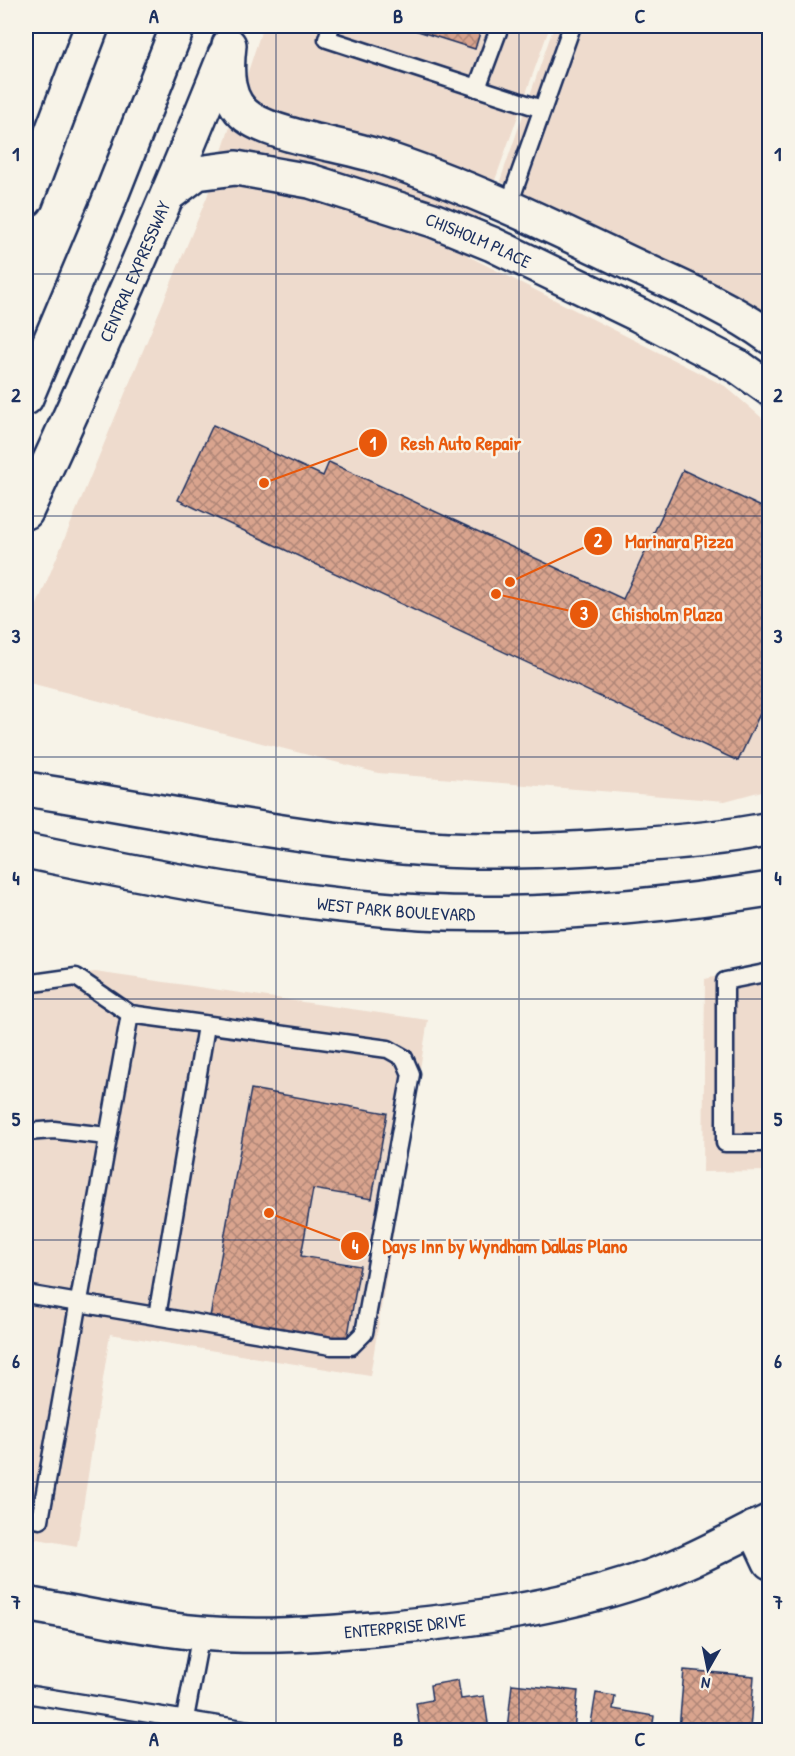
<svg xmlns="http://www.w3.org/2000/svg" width="795" height="1756" font-family="'Patrick Hand',sans-serif">
	<style>
		.built { fill: #eedbcd }
		.building { fill: url(#building-cross-hatch); stroke: #1b2f5e; stroke-width: 1.5 }
		.lines { fill: none; stroke-linecap: round; stroke-linejoin: round }
		.lane-casing { stroke: #1b2f5e; stroke-width: 21 }
		.secondary-casing { stroke: #1b2f5e; stroke-width: 38 }
		.highway-casing { stroke: #1b2f5e; stroke-width: 38 }
		.lane { stroke: #f7f3e8; stroke-width: 16 }
		.secondary { stroke: #f7f3e8; stroke-width: 33 }
		.highway { stroke: #f7f3e8; stroke-width: 33 }
		.grid { fill: none; stroke: #1b2f5e; stroke-width: 1.5; stroke-opacity: 0.55 }
		.labels { text-anchor: middle; dominant-baseline: central; stroke-width: 5; stroke-linejoin: round; paint-order: stroke }
		.street-label { font-size: 18px; fill: #1b2f5e; stroke: #f7f3e8 }
		.leader { fill: none; stroke: #e8590c; stroke-width: 2 }
		.callout-dot { fill: #e8590c; stroke: #f7f3e8; stroke-width: 2 }
		.mark-label { font-size: 18px; text-anchor: middle; font-weight: bold; fill: #fff }
		.callout-label { font-size: 20px; text-anchor: middle; font-weight: bold; fill: #e8590c; stroke: #f7f3e8; stroke-width: 5; stroke-linejoin: round; paint-order: stroke }
		.neatline { fill: none; stroke: #1b2f5e; stroke-width: 2 }
		.grid-label { font-size: 20px; text-anchor: middle; font-weight: bold; fill: #1b2f5e }
	</style>
	<defs>
		<pattern id="building-cross-hatch" width="8" height="8" patternUnits="userSpaceOnUse" patternTransform="scale(1.5)"><rect width="8" height="8" fill="#d9a48e"/><path d="M0 0l8 8M0 8l8-8" fill="none" stroke="#af8677"/></pattern>
	</defs>
	<rect width="100%" height="100%" fill="#f7f3e8"/>
	<filter id="ink" filterUnits="userSpaceOnUse"><feTurbulence type="fractalNoise" baseFrequency=".0167" numOctaves="2"/><feDisplacementMap in="SourceGraphic" scale="12" xChannelSelector="R" yChannelSelector="G"/><feConvolveMatrix kernelMatrix="1 2 1 2 8 2 1 2 1" color-interpolation-filters="sRGB"/></filter>
	<g filter="url(#ink)">
		<g class="built">
			<path d="M263,26H550L468,256L725,386L769,424V789L725,801L378,773L26,682V631L207,197Z"/>
			<path d="M554,26H769V324L500,181Z"/>
			<path d="M769,965V1171L703,1172L705,979Z"/>
			<path d="M95,972L428,1020L370,1376L110,1334L77,1546L26,1537V981Z"/>
		</g>
		<g class="building">
			<path d="M402,26H482L475,49Z"/>
			<path d="M213,425L323,476L329,462L623,599L683,470L770,511V692L738,761L178,500Z"/>
			<path d="M251,1089L387,1113L372,1199L313,1189L301,1256L360,1266L345,1352L208,1328Z"/>
			<path d="M684,1670L754,1676L750,1730H679Z"/>
			<path d="M458,1680L461,1699L484,1696L489,1730H420L416,1703L432,1700L430,1685Z"/>
			<path d="M512,1684L578,1691L574,1730H507Z"/>
			<path d="M596,1693L615,1696L613,1709L654,1716L652,1730H590Z"/>
		</g>
		<g class="lines">
			<defs>
				<g id="lane">
					<path d="M331,26L327,39L542,109"/>
					<path d="M477,88L500,26"/>
					<path d="M508,207L572,26"/>
					<path d="M770,972L725,981V1143H770"/>
					<path d="M26,984L76,977L130,1014L388,1049L404,1058L411,1074L364,1333L351,1346H331L26,1294"/>
					<path d="M26,1132L54,1130L107,1136"/>
					<path d="M157,1316L206,1026"/>
					<path d="M26,1517L40,1520L130,1014"/>
					<path d="M26,1694L249,1730"/>
					<path d="M183,1729L201,1633"/>
				</g>
				<g id="secondary">
					<path d="M229,45C226,71 225,103 251,119C280,137 343,145 377,156C464,184 547,224 629,263C676,285 727,306 770,337"/>
					<path id="s1" d="M169,194L197,173L236,168L310,181L433,220L492,244L639,315L739,367L770,389"/>
					<path id="s2" d="M26,512C96,361 163,210 225,55"/>
					<path d="M26,789C151,809 276,835 403,847C475,854 549,851 621,846C670,843 721,839 770,829"/>
					<path id="s3" d="M26,851C156,878 287,904 421,912C537,918 655,907 770,889"/>
					<path d="M754,1528L770,1562"/>
					<path id="s4" d="M26,1604C83,1614 142,1628 201,1633C258,1638 317,1634 373,1629C464,1621 555,1609 641,1580C686,1565 728,1541 770,1521"/>
				</g>
				<g id="highway">
					<path d="M26,200L92,26"/>
					<path d="M26,398L107,206L178,26"/>
				</g>
			</defs>
			<use href="#lane" class="lane-casing"/>
			<use href="#secondary" class="secondary-casing"/>
			<use href="#highway" class="highway-casing"/>
			<use href="#lane" class="lane"/>
			<use href="#secondary" class="secondary"/>
			<use href="#highway" class="highway"/>
		</g>
	</g>
	<path class="grid" d="M276,26V1730M519,26V1730M26,274H770M26,516H770M26,757H770M26,999H770M26,1240H770M26,1482H770"/>
	<g class="labels">
		<g class="street-label">
			<text stroke="none"><textPath href="#s1" startOffset="328">CHISHOLM PLACE</textPath></text>
			<text stroke="none"><textPath href="#s2" startOffset="264">CENTRAL EXPRESSWAY</textPath></text>
			<text stroke="none"><textPath href="#s3" startOffset="375">WEST PARK BOULEVARD</textPath></text>
			<text stroke="none"><textPath href="#s4" startOffset="382">ENTERPRISE DRIVE</textPath></text>
		</g>
	</g>
	<path class="leader" d="M264 483L373 443M510 582L598 541M496 594L584 614M269 1213L355 1246"/>
	<g class="callout-dot">
		<circle cx="264" cy="483" r="6"/>
		<circle cx="510" cy="582" r="6"/>
		<circle cx="496" cy="594" r="6"/>
		<circle cx="269" cy="1213" r="6"/>
		<circle cx="373" cy="443" r="15"/>
		<circle cx="598" cy="541" r="15"/>
		<circle cx="584" cy="614" r="15"/>
		<circle cx="355" cy="1246" r="15"/>
	</g>
	<g class="mark-label">
		<text x="373" y="450">1</text>
		<text x="598" y="547">2</text>
		<text x="584" y="620">3</text>
		<text x="355" y="1253">4</text>
	</g>
	<g class="callout-label">
		<text x="461" y="450">Resh Auto Repair</text>
		<text x="679" y="548">Marinara Pizza</text>
		<text x="667" y="621">Chisholm Plaza</text>
		<text x="505" y="1253">Days Inn by Wyndham Dallas Plano</text>
	</g>
	<rect width="795" height="1756" fill="none" stroke="#f7f3e8" stroke-width="66"/>
	<g transform="translate(708 1669) rotate(189)" stroke="#f7f3e8" stroke-width="4.5" paint-order="stroke">
	<path d="M0-4.5L10 22L0 15L-10 22Z" fill="#1b2f5e"/>
	<text y="-9" font-size="16" font-weight="bold" text-anchor="middle" fill="#1b2f5e">N</text>
	</g>
	<rect x="33" y="33" width="729" height="1690" class="neatline"/>
	<g class="grid-label">
		<text x="154" y="23">A</text>
		<text x="398" y="23">B</text>
		<text x="640" y="23">C</text>
		<text x="16" y="161">1</text>
		<text x="778" y="161">1</text>
		<text x="16" y="402">2</text>
		<text x="778" y="402">2</text>
		<text x="16" y="643">3</text>
		<text x="778" y="643">3</text>
		<text x="16" y="885">4</text>
		<text x="778" y="885">4</text>
		<text x="16" y="1126">5</text>
		<text x="778" y="1126">5</text>
		<text x="16" y="1368">6</text>
		<text x="778" y="1368">6</text>
		<text x="16" y="1609">7</text>
		<text x="778" y="1609">7</text>
		<text x="154" y="1746">A</text>
		<text x="398" y="1746">B</text>
		<text x="640" y="1746">C</text>
	</g>
</svg>
